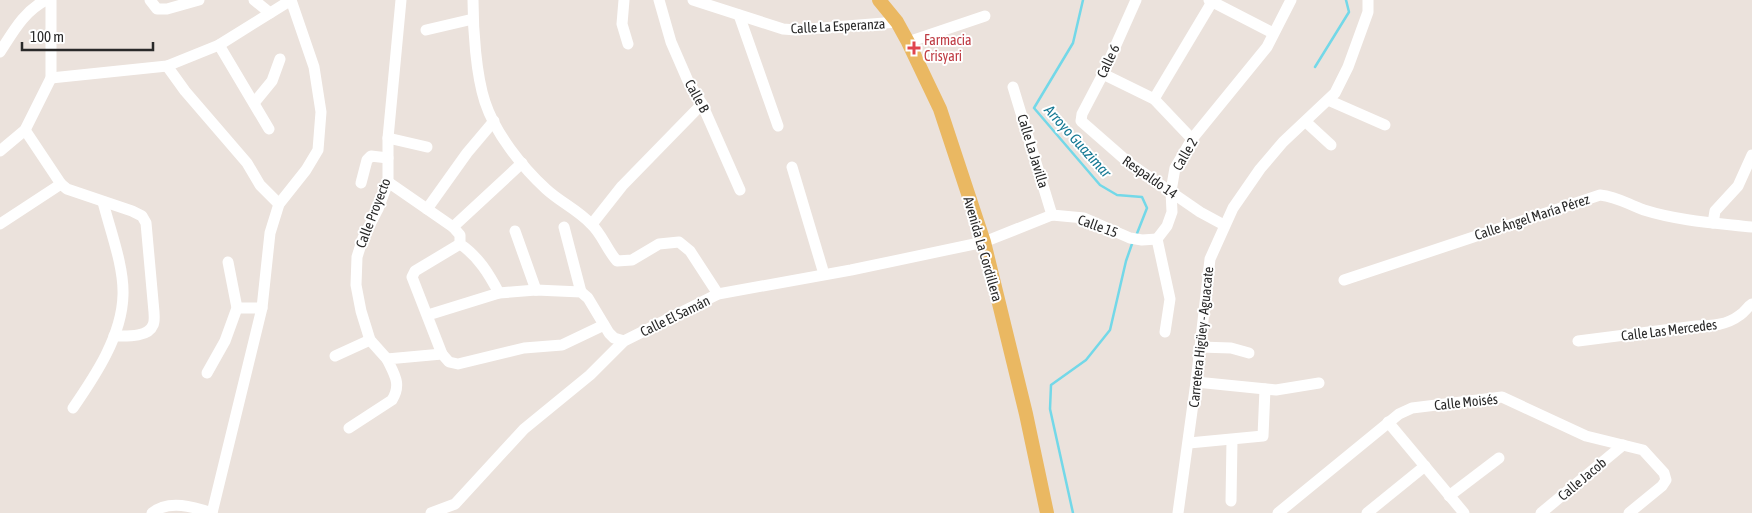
<svg xmlns="http://www.w3.org/2000/svg" width="1752" height="513" font-family="'Asap Condensed',sans-serif">
	<style>
		.lines { fill: none; stroke-linecap: round; stroke-linejoin: round }
		.stream { stroke: #73d8e8; stroke-width: 2.5 }
		.minor { stroke: #fff; stroke-width: 11 }
		.major { stroke: #eab862; stroke-width: 14 }
		.health-dot { fill: #e0444e; stroke: #fff; stroke-width: 2 }
		.labels { text-anchor: middle; dominant-baseline: central; stroke-width: 4; stroke-linejoin: round; paint-order: stroke }
		.street-label { font-size: 14px; fill: #292929; stroke: #fff }
		.health-label { font-size: 14px; fill: #be3a42; stroke: #fff; text-anchor: start }
		.water-label { font-size: 15px; font-style: italic; fill: #147893; stroke: #fff }
	</style>
	<rect width="100%" height="100%" fill="#ebe2dc"/>
	<g class="lines">
		<g class="stream">
			<path d="M1083,0L1073,43L1034,108L1100,185L1117,195L1142,197L1147,208L1136,236"/>
			<path d="M1315,67L1349,12L1346,0"/>
			<path d="M1073,513L1050,409L1051,385L1086,360L1110,330L1126,261L1133,241"/>
		</g>
		<g class="minor">
			<path d="M150,0L157,9H167L199,0"/>
			<path d="M254,0L270,13"/>
			<path d="M473,0C473,29 476,75 485,102C495,133 522,167 546,189C560,202 578,210 591,224C602,234 607,250 617,261L632,260L659,244L679,242L690,251L718,294"/>
			<path d="M624,0L622,24L628,44"/>
			<path d="M659,0L671,42L688,81L702,104L740,190"/>
			<path d="M693,0L783,29L796,30L897,22"/>
			<path d="M1136,0L1103,74L1082,114L1081,121L1129,163L1200,212L1224,225"/>
			<path d="M1209,0L1273,33"/>
			<path d="M739,15L778,126"/>
			<path d="M426,30L473,19"/>
			<path d="M908,42L985,16"/>
			<path d="M219,45L269,129"/>
			<path d="M0,52C13,32 24,11 46,0"/>
			<path d="M167,66L185,91L247,163L260,185L279,204"/>
			<path d="M1103,74L1154,99L1192,139"/>
			<path d="M51,78L167,66L219,45L291,0L314,67L321,112L318,150L306,170L279,204L270,233L262,308L212,513"/>
			<path d="M1013,87L1052,215"/>
			<path d="M1154,99L1212,2"/>
			<path d="M1328,100L1385,125"/>
			<path d="M254,103L272,81L280,59"/>
			<path d="M1306,122L1331,145"/>
			<path d="M25,130L61,184L67,189L132,211L142,216L146,223L154,312C154,315 155,321 153,325C148,338 125,336 114,336"/>
			<path d="M388,138L427,147"/>
			<path d="M0,151L25,130L51,78V0"/>
			<path d="M792,167L824,274"/>
			<path d="M388,182L453,227L522,163"/>
			<path d="M361,183L367,160L371,156L388,158"/>
			<path d="M427,209L467,153L494,121"/>
			<path d="M1713,223L1715,211L1738,186L1752,155"/>
			<path d="M0,224L61,184"/>
			<path d="M592,224L622,186L702,104"/>
			<path d="M453,227L460,235V244C478,256 489,274 499,293"/>
			<path d="M564,227L581,292"/>
			<path d="M515,231L536,290"/>
			<path d="M1344,280L1600,195C1618,197 1627,204 1644,210C1679,221 1716,223 1752,227"/>
			<path d="M237,308H262"/>
			<path d="M428,315L499,293L536,290L581,292L588,298L609,333L614,338L624,341"/>
			<path d="M1165,332L1170,299L1157,239L1167,226L1172,212L1171,191L1175,168L1192,139L1267,47L1291,0"/>
			<path d="M1578,341L1696,326C1712,326 1727,325 1740,315C1745,312 1747,307 1752,304"/>
			<path d="M1200,347L1231,348L1249,353"/>
			<path d="M442,354L412,277L415,271L460,244"/>
			<path d="M335,356L370,340"/>
			<path d="M387,359L370,340L361,311L356,285L357,257L363,238L378,209L388,182V138L401,0"/>
			<path d="M207,373L225,341L237,308L228,262"/>
			<path d="M1196,382L1276,390L1319,383"/>
			<path d="M73,408C95,376 122,336 123,295C124,266 110,230 103,202"/>
			<path d="M1388,422L1464,513"/>
			<path d="M349,428L392,400C402,384 394,374 387,359L442,354L449,362L458,364L524,348L562,345L604,325"/>
			<path d="M1189,443L1263,436L1265,389"/>
			<path d="M1449,496L1499,458"/>
			<path d="M1231,501L1232,440"/>
			<path d="M152,513C169,499 194,507 212,513"/>
			<path d="M431,513L455,504L524,429L590,375L624,341L718,294L851,270L984,242L1052,215L1084,218L1130,238L1142,240L1157,239"/>
			<path d="M1178,513L1196,382L1210,259L1233,208L1260,169L1283,142L1335,93L1348,67L1368,12V0"/>
			<path d="M1278,513L1399,414L1412,408L1502,397L1586,436L1643,450L1664,473L1666,480L1662,486L1629,513"/>
			<path d="M1367,513L1425,466"/>
			<path d="M1541,513L1623,445"/>
		</g>
		<path class="major" d="M879,0L897,22L908,42L940,109L984,242L1026,414L1047,513"/>
	</g>
	<path class="health-dot" d="M911.5 40.5h5v5h5v5h-5v5h-5v-5h-5v-5h5z"/>
	<g class="labels">
		<g class="street-label">
			<text transform="translate(838 26) rotate(-3)">Calle La Esperanza</text>
			<text transform="translate(1108 61) rotate(-65)">Calle 6</text>
			<text transform="translate(697 96) rotate(61)">Calle B</text>
			<text transform="translate(1033 151) rotate(73)">Calle La Javilla</text>
			<text transform="translate(1185 154) rotate(-60)">Calle 2</text>
			<text transform="translate(1150 177) rotate(35)">Respaldo 14</text>
			<text transform="translate(373 213) rotate(-69)">Calle Proyecto</text>
			<text transform="translate(1532 217) rotate(-18)">Calle Ángel María Pérez</text>
			<text transform="translate(1098 226) rotate(20)">Calle 15</text>
			<text transform="translate(983 249) rotate(74)">Avenida La Cordillera</text>
			<text transform="translate(675 316) rotate(-26)">Calle El Samán</text>
			<text transform="translate(1669 330) rotate(-7)">Calle Las Mercedes</text>
			<text transform="translate(1201 337) rotate(-84)">Carretera Higüey - Aguacate</text>
			<text transform="translate(1466 402) rotate(-6)">Calle Moisés</text>
			<text transform="translate(1582 479) rotate(-40)">Calle Jacob</text>
		</g>
		<g class="health-label">
			<text x="924" y="40">Farmacia<tspan x="924" dy="16">Crisyari</tspan></text>
		</g>
		<g class="water-label">
			<text transform="translate(1078 141) rotate(48)">Arroyo Guazimar</text>
		</g>
	</g>
	<path d="M22 42v8h131v-8" fill="none" stroke="#292929" stroke-width="2.5"/>
	<text x="30" y="42" font-size="15" fill="#292929" stroke="#ffffff" stroke-width="4" paint-order="stroke">100 m</text>
</svg>
